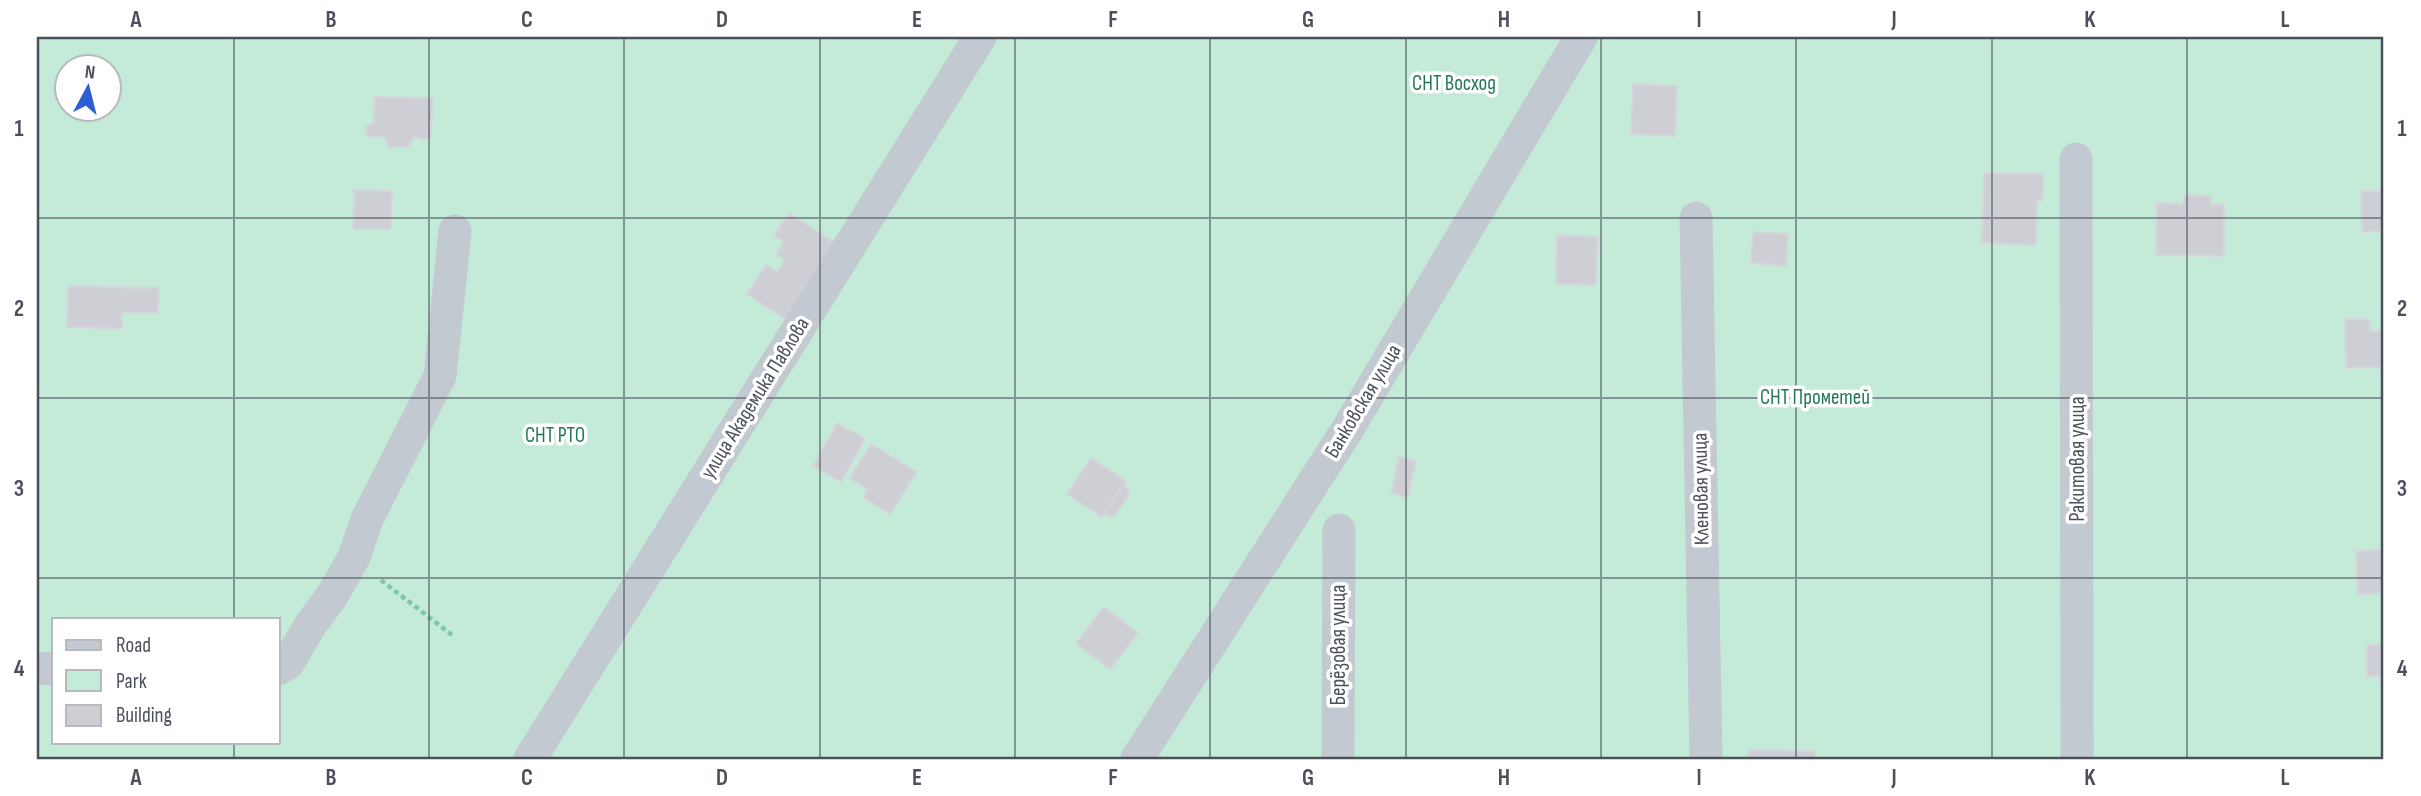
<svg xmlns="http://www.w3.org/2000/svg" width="2421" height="796" font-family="'Sofia Sans Condensed',sans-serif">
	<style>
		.green { fill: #c4ebd8; fill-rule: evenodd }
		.building { fill: #cecfd4; stroke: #d5d6db; stroke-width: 2 }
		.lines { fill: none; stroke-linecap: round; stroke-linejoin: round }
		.path { stroke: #80c6ac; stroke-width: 4.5; stroke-dasharray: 5 3.5; stroke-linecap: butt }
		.minor { stroke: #c3c9d0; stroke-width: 33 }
		.grid { fill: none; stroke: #4a515c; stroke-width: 2; stroke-opacity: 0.55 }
		.labels { text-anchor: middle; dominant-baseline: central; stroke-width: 7; stroke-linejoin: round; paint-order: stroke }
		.park-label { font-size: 21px; fill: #217757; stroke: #fff }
		.street-label { font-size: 21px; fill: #4a515c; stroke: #fff }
		.neatline { fill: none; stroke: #4a515c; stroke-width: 2.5 }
		.grid-label { font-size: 23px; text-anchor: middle; font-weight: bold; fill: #4a515c }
	</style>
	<rect width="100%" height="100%" fill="#f3f1f1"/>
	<path class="green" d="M37,37H2384V759H37ZM66,66H108V108H66ZM54,619H278V742H54Z"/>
	<g class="building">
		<path d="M1633,84L1677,86L1675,136L1631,134Z"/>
		<path d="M375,97L433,98L431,136L422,140L415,137L408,147H389L384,135L375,138L366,135V126L374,123Z"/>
		<path d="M1984,173L2043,174V200H2037L2036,245L1982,243Z"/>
		<path d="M354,190L392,191L391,229H353Z"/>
		<path d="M2361,191H2384V231L2362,232Z"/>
		<path d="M2184,195L2211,196V204H2224V256L2156,255L2157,203L2184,204Z"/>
		<path d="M789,213L844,249L794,325L747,294L766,265L777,272L785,260L776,254L784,242L774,235Z"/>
		<path d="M1753,232L1788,234L1786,266L1751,263Z"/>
		<path d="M1557,235L1598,237L1596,285L1556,284Z"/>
		<path d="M68,286L159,288L158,313H122V329L67,327Z"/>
		<path d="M2345,319H2369L2370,331H2384V367L2346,368Z"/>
		<path d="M837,423L865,439L841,482L813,466Z"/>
		<path d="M871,444L917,472L890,514L863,497L868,490L850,478Z"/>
		<path d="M1399,457L1416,461L1408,496L1405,497L1391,492Z"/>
		<path d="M1091,458L1126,481L1102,517L1067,494Z"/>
		<path d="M1123,485L1127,488L1129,495L1115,515L1108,516L1104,513Z"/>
		<path d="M2382,550L2384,593L2358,594L2356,551Z"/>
		<path d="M1104,607L1138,633L1110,669L1076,643Z"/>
		<path d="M2367,645H2384V684H2381V676H2367Z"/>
		<path d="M1748,750L1815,751V759H1748Z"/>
	</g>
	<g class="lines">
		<path class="path" d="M381,580L452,635"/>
		<g class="minor">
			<path d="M2076,159L2077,759"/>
			<path d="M1696,218L1706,759"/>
			<path d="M37,668L54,669"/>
			<path d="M278,669L288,663L311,624L332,596L354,557L367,519L440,376L455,231"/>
			<path d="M530,759L980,37"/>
			<path d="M1137,759L1347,430L1581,37"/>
			<path d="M1338,759L1339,530"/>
		</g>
	</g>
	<path class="grid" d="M234,37V619M429,37V759M624,37V759M820,37V759M1015,37V759M1210,37V759M1406,37V759M1601,37V759M1796,37V759M1992,37V759M2187,37V759M37,218H2384M37,398H2384M37,578H2384M234,742V759"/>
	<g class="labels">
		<g class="park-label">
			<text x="1454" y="83">СНТ Восход</text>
			<text x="1815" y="397">СНТ Прометей</text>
			<text x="555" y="435">СНТ РТО</text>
		</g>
		<g class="street-label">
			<text transform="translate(755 398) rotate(-58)">улица Академика Павлова</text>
			<text transform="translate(1363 401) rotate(-59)">Банковская улица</text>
			<text transform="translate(2077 459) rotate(-90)">Ракитовая улица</text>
			<text transform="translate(1701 489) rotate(-91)">Кленовая улица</text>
			<text transform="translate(1338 645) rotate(-90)">Берёзовая улица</text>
		</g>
	</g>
	<rect width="2421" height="796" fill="none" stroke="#ffffff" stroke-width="77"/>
	<rect x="52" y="618" width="228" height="126" fill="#ffffff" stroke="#b7b9be" stroke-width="2"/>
	<rect x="66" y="640" width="35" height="10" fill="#c3c9d0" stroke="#b7b9be" stroke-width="2"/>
	<text x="116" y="652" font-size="21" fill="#4a515c">Road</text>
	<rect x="66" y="670" width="35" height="21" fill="#c4ebd8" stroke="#b7b9be" stroke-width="2"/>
	<text x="116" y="688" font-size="21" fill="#4a515c">Park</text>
	<rect x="66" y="705" width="35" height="21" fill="#cecfd4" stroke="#b7b9be" stroke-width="2"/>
	<text x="116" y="722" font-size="21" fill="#4a515c">Building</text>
	<g transform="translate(88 88) rotate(7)"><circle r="33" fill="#ffffff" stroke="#b7b9be" stroke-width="2"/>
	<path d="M0-5L12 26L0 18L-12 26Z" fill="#2d5fd1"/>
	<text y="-10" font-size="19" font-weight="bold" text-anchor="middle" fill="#4a515c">N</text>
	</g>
	<rect x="38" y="38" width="2344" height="720" class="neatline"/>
	<g class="grid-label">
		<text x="136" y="27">A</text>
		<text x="331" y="27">B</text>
		<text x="527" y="27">C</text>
		<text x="722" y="27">D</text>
		<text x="917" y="27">E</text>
		<text x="1113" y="27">F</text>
		<text x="1308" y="27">G</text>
		<text x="1504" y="27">H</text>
		<text x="1699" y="27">I</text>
		<text x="1894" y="27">J</text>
		<text x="2090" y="27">K</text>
		<text x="2285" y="27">L</text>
		<text x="19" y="136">1</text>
		<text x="2402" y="136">1</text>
		<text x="19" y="316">2</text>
		<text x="2402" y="316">2</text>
		<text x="19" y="496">3</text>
		<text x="2402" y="496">3</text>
		<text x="19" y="676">4</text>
		<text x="2402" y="676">4</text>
		<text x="136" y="785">A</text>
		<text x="331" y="785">B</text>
		<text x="527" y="785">C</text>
		<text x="722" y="785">D</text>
		<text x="917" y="785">E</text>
		<text x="1113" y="785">F</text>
		<text x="1308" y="785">G</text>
		<text x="1504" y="785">H</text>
		<text x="1699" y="785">I</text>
		<text x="1894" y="785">J</text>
		<text x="2090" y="785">K</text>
		<text x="2285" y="785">L</text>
	</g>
</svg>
